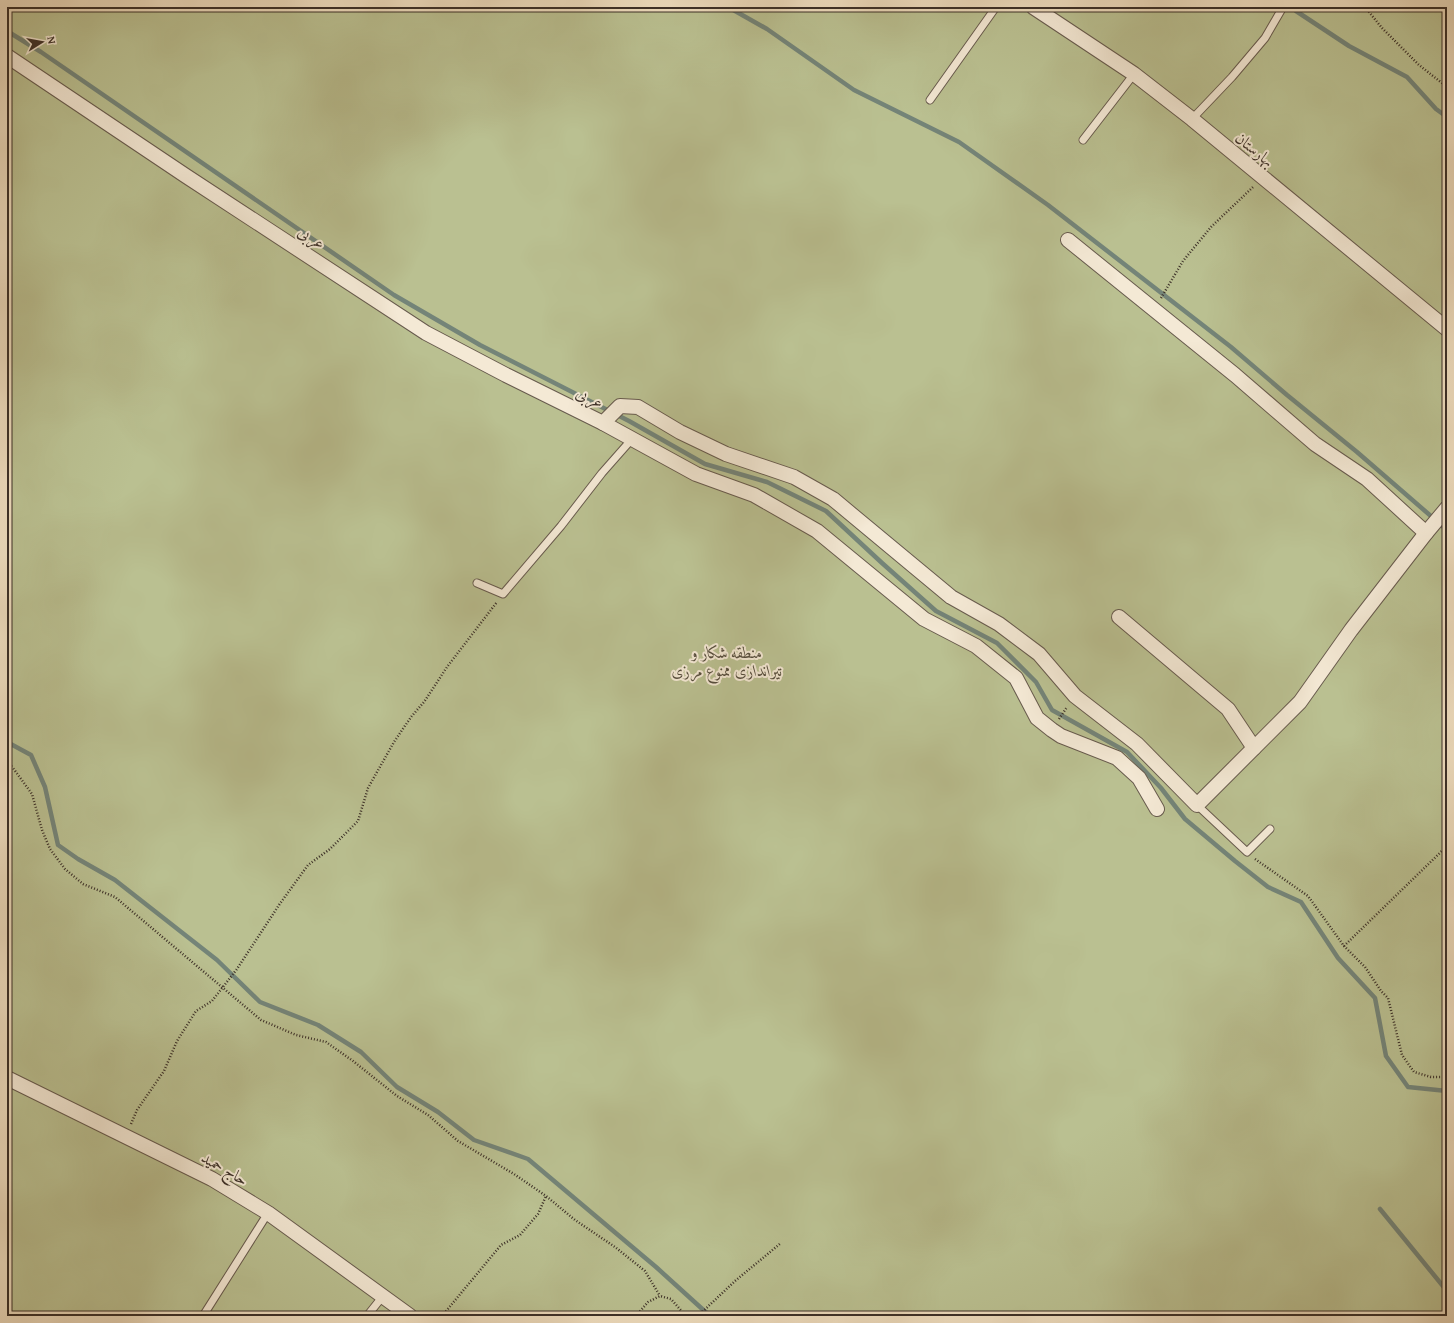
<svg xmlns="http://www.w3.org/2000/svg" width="1454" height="1323" font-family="'Gentium Book Plus',Amiri,serif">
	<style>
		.green { fill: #bac091; stroke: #7b785c }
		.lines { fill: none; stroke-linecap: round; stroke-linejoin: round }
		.stream { stroke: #748478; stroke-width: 4.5 }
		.lane-casing { stroke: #685b4e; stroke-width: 9 }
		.street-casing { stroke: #685b4e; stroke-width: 16 }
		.path { stroke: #3c3028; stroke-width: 2.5; stroke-dasharray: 1 2; stroke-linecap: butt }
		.lane { stroke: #f4e9d5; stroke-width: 7 }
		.street { stroke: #f4e9d5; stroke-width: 14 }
		.labels { text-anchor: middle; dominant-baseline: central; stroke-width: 4; stroke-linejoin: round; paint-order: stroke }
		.street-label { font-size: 16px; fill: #3c3028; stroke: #f4e9d5 }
		.park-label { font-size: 16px; font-style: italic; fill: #554d3d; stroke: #f4e9d5 }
	</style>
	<rect width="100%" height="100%" fill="#eeddbf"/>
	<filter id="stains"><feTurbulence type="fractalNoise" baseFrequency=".005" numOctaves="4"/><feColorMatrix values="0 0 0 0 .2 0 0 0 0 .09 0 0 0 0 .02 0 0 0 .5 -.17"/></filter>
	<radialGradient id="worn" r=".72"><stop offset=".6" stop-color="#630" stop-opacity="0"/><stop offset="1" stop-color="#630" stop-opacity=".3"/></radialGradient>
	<rect class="green" x="7" y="7" width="1440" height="1309"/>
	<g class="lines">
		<g class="stream">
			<path d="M728,7L767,29L854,90L959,142L1048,205L1231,347L1287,395L1357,452L1447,530"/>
			<path d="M1291,7L1296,11L1349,46L1407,77L1436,109L1447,117"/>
			<path d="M7,31L41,52L394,295L480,345L629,421L705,464L767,482L826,511L882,563L936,611L997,643L1036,682L1052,710L1127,752L1161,788L1185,819L1235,861L1268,887L1301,902L1338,958L1375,998L1386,1056L1408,1087L1447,1091"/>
			<path d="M7,742L31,755L45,787L58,845L78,859L115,880L217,960L260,1002L318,1025L361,1052L397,1087L438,1112L474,1140L528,1159L656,1267L710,1316"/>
			<path d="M1380,1209L1447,1291"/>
		</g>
		<defs>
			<g id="lane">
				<path d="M930,100L996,7"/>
				<path d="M1192,119L1232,77L1265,38L1283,7"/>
				<path d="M1083,140L1134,74"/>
				<path d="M477,583L503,594L561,526L602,473L632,439"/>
				<path d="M1197,805L1247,852L1270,829"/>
				<path d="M203,1316L268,1213"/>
				<path d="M367,1316L383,1296"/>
			</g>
			<g id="street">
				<path d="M1033,7L1134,74L1192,119L1447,329"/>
				<path d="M7,56L186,176L426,333L506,375L603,423L620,406L638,407L680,432L726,454L794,477L833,499L951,597L999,624L1039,654L1075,696L1137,744L1197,805L1300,702L1351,630L1426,533L1447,508"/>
				<path d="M1068,240L1235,375L1315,444L1367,479L1426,533"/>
				<path d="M603,423L696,474L754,495L817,531L924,619L976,646L1016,678L1037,718L1052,730L1061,736L1117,758L1139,778L1157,809"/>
				<path d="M1119,617L1228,709L1254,748"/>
				<path d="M7,1078L212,1179L268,1213L410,1316"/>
			</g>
		</defs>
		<use href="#lane" class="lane-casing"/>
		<use href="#street" class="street-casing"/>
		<g class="path">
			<path d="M1365,7L1382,28L1419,65L1447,87"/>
			<path d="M1161,298L1183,261L1211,227L1253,187"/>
			<path d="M1059,719L1067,707"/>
			<path d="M7,762L13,768L32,794L42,830L50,849L65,869L83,884L115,897L261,1020L296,1035L326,1042L353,1061L397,1096L428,1115L458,1141L514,1174L546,1196L575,1220L615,1247L645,1271L660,1296"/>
			<path d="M1255,859L1308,896L1344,946L1365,967L1381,991L1388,998L1402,1055L1414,1072L1431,1077H1447"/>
			<path d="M1344,946L1447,846"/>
			<path d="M131,1124L137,1110L164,1071L177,1041L196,1011L212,1001L237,969L279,905L308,865L330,849L358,821L368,788L394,742L411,717L424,702L447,667L497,602"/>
			<path d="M442,1316L501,1245L520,1235L538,1214L546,1196"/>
			<path d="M636,1316L648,1302L660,1296L671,1299L686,1316"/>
			<path d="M698,1316L735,1281L781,1243"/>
		</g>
		<use href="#lane" class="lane"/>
		<use href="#street" class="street"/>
	</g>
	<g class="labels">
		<g class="street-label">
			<text transform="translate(1255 149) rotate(39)">بهارستان</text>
			<text transform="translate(312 237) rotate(33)">عربی</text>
			<text transform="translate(590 397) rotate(26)">عربی</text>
			<text transform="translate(225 1168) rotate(30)">حاج حمید</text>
		</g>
		<g class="park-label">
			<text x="727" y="652">منطقه شکار و<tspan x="727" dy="18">تیراندازی ممنوع مرزی</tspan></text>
		</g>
	</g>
	<rect width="1454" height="1323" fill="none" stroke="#eeddbf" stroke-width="24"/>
	<rect x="8" y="8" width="1438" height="1307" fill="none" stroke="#3c3028" stroke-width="2"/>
	<rect x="12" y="12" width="1430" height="1299" fill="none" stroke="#3c3028"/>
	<g transform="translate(42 42) rotate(79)" stroke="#f4e9d5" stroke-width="3" paint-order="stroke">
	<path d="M0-3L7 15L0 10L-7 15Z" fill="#3c3028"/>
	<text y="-6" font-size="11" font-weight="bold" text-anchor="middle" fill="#3c3028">N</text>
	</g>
	<rect width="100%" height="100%" filter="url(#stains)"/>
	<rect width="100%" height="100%" fill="url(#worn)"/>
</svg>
